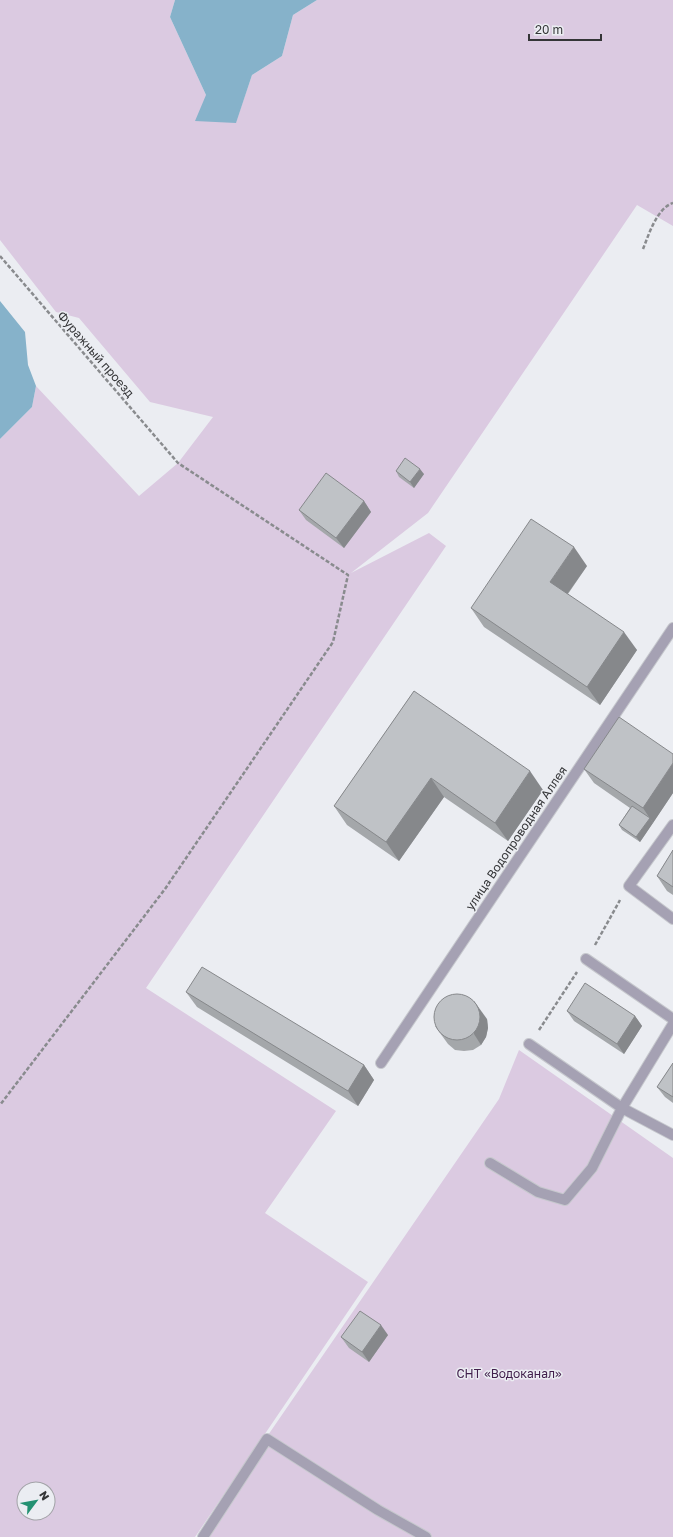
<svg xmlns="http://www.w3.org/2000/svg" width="673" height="1537" font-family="'Golos Text',sans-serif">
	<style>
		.green { fill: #dbcae1; fill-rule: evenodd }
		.water { fill: #86b2ca }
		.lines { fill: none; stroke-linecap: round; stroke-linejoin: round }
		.lane-casing { stroke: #c6c8cd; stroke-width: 12 }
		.path { stroke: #898b8e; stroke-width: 2.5; stroke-dasharray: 4 2; stroke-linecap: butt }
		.lane { stroke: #a5a1b3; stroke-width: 10 }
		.wall { fill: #a4a7aa }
		.shaded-wall { fill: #86888b }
		.building { fill: #bfc2c6; stroke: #86888b }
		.labels { text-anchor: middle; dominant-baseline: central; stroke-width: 3; stroke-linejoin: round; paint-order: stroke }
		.street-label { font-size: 12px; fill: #343537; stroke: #ebedf2 }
		.park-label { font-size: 12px; fill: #42204d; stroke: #ebedf2 }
	</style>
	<rect width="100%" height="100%" fill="#ebedf2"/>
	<g class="green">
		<path d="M0,0H175L170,17L206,95L236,122L252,75L282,56L293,15L317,0H673V226L637,205L428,513L351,573L429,533L446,546L146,988L336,1111L265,1213L368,1282L195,1537H0V439L32,407L36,386L139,496L178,463L213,417L150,402L79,318L56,312L0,240ZM24,1489H48V1513H24Z"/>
		<path d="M519,1050L673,1158V1537H198L499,1099Z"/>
	</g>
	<g class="water">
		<path d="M175,0H317L293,15L282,56L252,75L236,123L195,121L206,95L170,17Z"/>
		<path d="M0,301L25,332L28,365L36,386L32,407L0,439Z"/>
	</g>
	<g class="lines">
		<defs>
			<g id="lane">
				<path d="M673,825L629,886L673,919"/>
				<path d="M586,959L673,1019"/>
				<path d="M529,1044L622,1108L673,1135"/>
				<path d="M381,1063L673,628"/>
				<path d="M490,1163L538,1192L565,1200L592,1168L622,1108L673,1024"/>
				<path d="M203,1537L267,1439L378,1510L426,1537"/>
			</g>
		</defs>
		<use href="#lane" class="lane-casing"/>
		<g class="path">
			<path d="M643,249C649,234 657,208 673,203"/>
			<path d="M0,256L178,463L348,575L333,642L165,889L0,1105"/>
			<path d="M595,945L620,900"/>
			<path d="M539,1030L577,972"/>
		</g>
		<use href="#lane" class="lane"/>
	</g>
	<g class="wall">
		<path d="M396,471L424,474L414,488L399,477Z"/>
		<path d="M364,501L371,512L344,548L306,520L299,510Z"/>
		<path d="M587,566L568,594L637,650L600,705L484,627L471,608Z"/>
		<path d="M414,691L543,790L508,841L444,797L399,861L347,825L334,806Z"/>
		<path d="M584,769L673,793L640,842L622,830L619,825L630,808L594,783Z"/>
		<path d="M673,850V895L667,891L657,876Z"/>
		<path d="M186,992L364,1065L374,1080L358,1106L197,1007Z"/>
		<path d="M567,1011L635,1016L642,1026L624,1054L574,1021Z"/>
		<path d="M487,1019L488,1028L486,1037L481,1045L473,1050L464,1051L455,1050L448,1044L435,1026Z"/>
		<path d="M673,1063V1103L665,1097L657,1087Z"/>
		<path d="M388,1335L369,1362L349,1348L341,1337Z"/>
	</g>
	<g class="shaded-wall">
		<path d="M420,469L424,474L414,488L410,482Z"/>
		<path d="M364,501L371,512L344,548L336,538Z"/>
		<path d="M574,547L587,566L563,600L550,582Z"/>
		<path d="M624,632L637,650L600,705L587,687Z"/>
		<path d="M673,763V793L653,823L643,808Z"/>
		<path d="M530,771L543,790L508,841L495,823Z"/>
		<path d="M431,778L444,797L399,861L386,842Z"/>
		<path d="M650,818L653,823L640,842L636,837Z"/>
		<path d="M474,1001L487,1019L488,1028L486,1037L481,1045L474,1034Z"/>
		<path d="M635,1016L642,1026L624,1054L617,1044Z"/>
		<path d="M364,1065L374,1080L358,1106L348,1091Z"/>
		<path d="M381,1325L388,1335L369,1362L362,1352Z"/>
	</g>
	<g class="building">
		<path d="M405,458L420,469L410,482L396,471Z"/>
		<path d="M326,473L364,501L336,538L299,510Z"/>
		<path d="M531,519L574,547L550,582L624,632L587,687L471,608Z"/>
		<path d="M414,691L530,771L495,823L431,778L386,842L334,806Z"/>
		<path d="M619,717L673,754V763L643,808L584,769Z"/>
		<path d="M632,806L650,818L636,837L619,825Z"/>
		<path d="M673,850V887L657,876Z"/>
		<path d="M202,967L364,1065L348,1091L186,992Z"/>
		<path d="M585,983L635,1016L617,1044L567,1011Z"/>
		<circle cx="457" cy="1017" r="23"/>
		<path d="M673,1063V1097L657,1087Z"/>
		<path d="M360,1311L381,1325L362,1352L341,1337Z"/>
	</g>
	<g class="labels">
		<g class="street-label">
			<text transform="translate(96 354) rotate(49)">Фуражный проезд</text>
			<text transform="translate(516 838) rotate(-56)">улица Водопроводная Аллея</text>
		</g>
		<g class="park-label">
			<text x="509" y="1373">СНТ «Водоканал»</text>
		</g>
	</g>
	<g transform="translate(36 1501) rotate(58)"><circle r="19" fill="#ebedf2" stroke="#a2a3a7"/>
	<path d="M0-3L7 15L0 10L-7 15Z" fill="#239172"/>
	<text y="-6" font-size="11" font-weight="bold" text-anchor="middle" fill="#343537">N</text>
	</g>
	<path d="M529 34v6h72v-6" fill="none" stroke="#343537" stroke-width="2"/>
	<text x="535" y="34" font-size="12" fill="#343537" stroke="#ebedf2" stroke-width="3" paint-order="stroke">20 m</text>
</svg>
